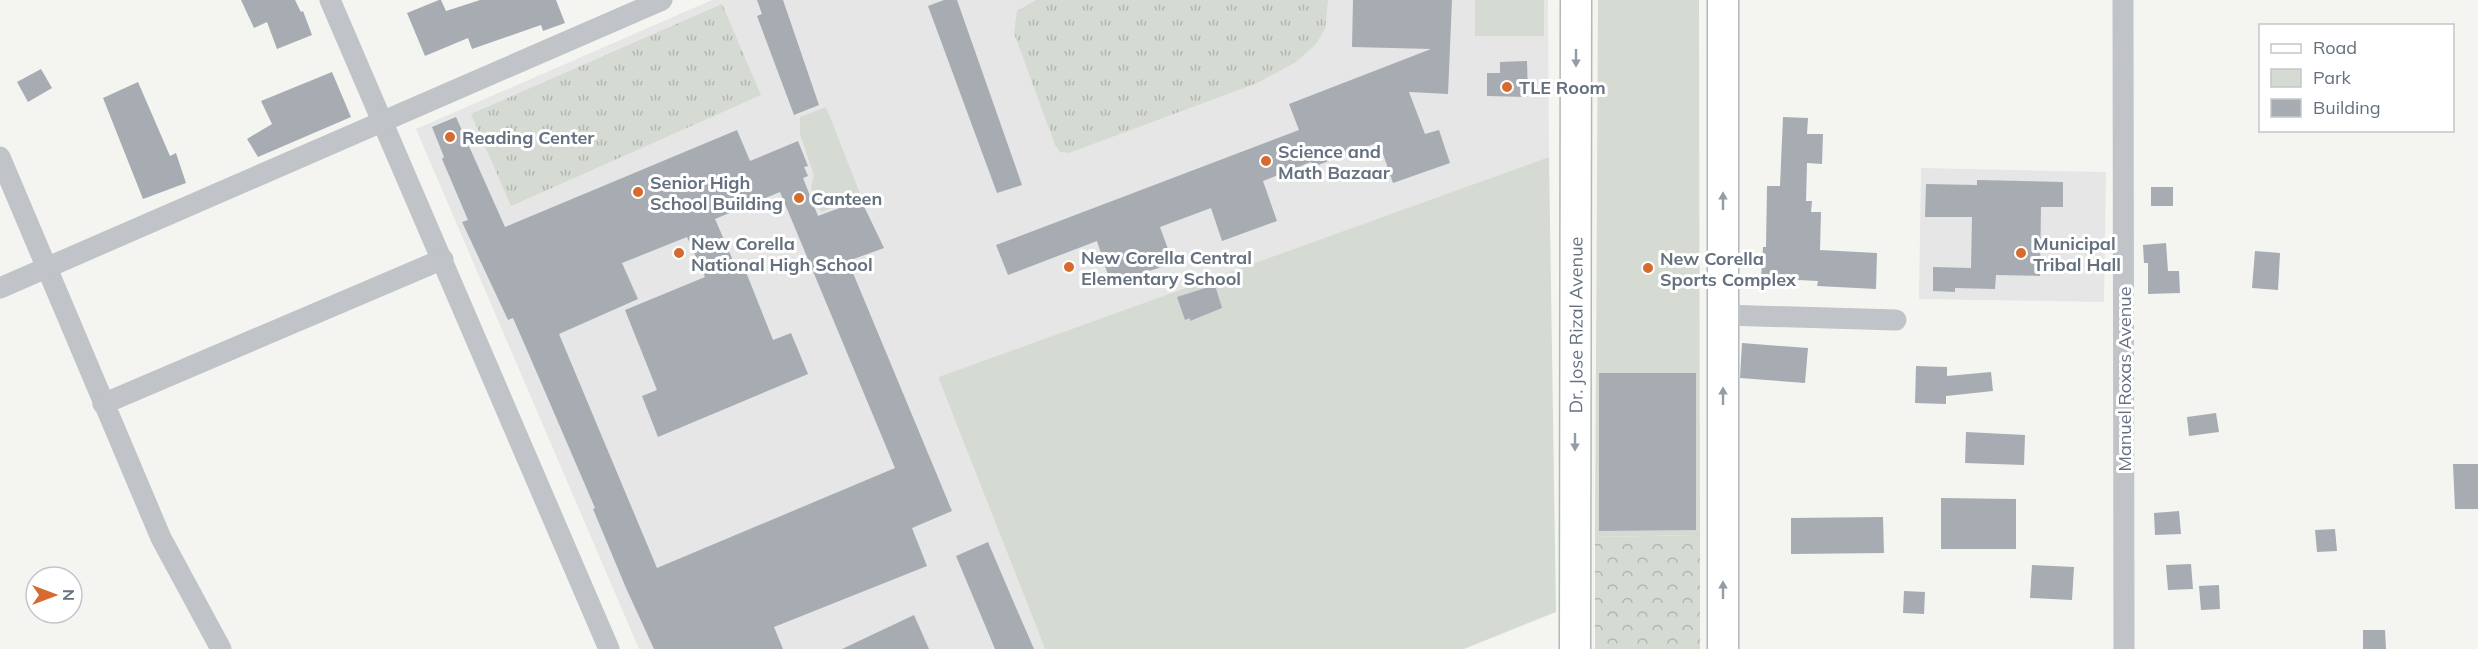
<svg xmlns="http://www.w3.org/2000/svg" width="2478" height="649" font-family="Mulish,sans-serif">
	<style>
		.built { fill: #e5e6e5 }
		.grass { fill: url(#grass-tufts) }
		.forest { fill: url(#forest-crowns) }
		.park { fill: #d5dbd3 }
		.building { fill: #a7acb3; fill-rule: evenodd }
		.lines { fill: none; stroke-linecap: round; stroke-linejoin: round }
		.secondary-casing { stroke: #b3b6bb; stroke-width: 33 }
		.street { stroke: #c0c3c7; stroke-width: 21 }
		.secondary { stroke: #fff; stroke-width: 30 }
		.oneway { fill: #949ca6 }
		.poi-dot { fill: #d66b30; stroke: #fff; stroke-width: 2 }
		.labels { text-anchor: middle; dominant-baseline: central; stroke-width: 6; stroke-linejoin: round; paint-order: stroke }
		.poi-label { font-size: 18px; font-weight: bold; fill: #667180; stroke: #fff; text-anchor: start }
		.street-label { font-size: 18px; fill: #667180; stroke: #fff }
	</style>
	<defs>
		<pattern id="grass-tufts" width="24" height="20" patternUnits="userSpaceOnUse" patternTransform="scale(1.5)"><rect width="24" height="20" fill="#d5dbd3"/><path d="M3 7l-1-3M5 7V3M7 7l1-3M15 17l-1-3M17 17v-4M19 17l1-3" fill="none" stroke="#b1b6b0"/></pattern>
		<pattern id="forest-crowns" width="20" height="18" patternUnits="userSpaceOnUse" patternTransform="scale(1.5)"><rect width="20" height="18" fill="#d5dbd3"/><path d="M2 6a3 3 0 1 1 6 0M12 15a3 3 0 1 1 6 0" fill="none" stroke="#b1b6b0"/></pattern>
	</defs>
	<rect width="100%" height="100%" fill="#f4f5f1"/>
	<g class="built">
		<path d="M712,0H1548L1549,157L938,377L1045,649H639L416,129Z"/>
		<path d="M1921,168L2106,172L2104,302L1919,299Z"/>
	</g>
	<g class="grass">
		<path d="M1036,0H1328L1325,29L1316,44L1296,62L1257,83L1069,153L1060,152L1055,145L1014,33L1017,11Z"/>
		<path d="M722,4L761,95L511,206L471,114Z"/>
	</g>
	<path class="forest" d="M1700,535V649H1595V537Z"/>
	<g class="park">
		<rect x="1475" y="0" width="69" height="36"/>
		<path d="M1598,0H1699L1700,535L1595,537Z"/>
		<path d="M826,107L861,196L821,212L811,187L814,175L800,134V117Z"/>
		<path d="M1549,157L1556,612L1464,649H1045L938,377Z"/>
	</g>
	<g class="building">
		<path d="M241,0H295L301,12L303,11L312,35L277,49L267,22L254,28Z"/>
		<path d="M439,0H441L446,11L480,0H556L565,23L543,31L541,25L472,49L468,38L425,56L407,13Z"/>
		<path d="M757,0H783L819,105L794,115L757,16L762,14Z"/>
		<path d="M944,0H957L1022,185L997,193L928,6Z"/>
		<path d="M1353,0H1452L1448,94L1409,92L1425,134L1439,130L1450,163L1393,183L1379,142L1313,167L1311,162L1263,181L1277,221L1222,241L1211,208L1160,227L1173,263L1111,284L1097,241L1008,275L996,245L1299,130L1289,104L1431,49L1352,47Z"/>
		<path d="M1527,61L1528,97L1487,96V73H1500V62Z"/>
		<path d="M41,69L52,88L28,102L17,82Z"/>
		<path d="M332,72L351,117L258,157L247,139L272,124L261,101Z"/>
		<path d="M138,82L170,156L176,153L186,183L143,199L103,98Z"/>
		<path d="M456,117L505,227L737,130L750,161L798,141L808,166L804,167L808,176L803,178L818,216L861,200L884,248L848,261L952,511L912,528L927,566L774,627L783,649H654L626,588L593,509L595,508L527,350L513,318L508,320L462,222L468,220L442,159L444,157L432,127ZM780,192L895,468L657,568L559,334L638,299L622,263L687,237L705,277L625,310L657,390L642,396L658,437L808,374L791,333L773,340L742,262L735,265L715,219Z"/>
		<path d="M1783,117L1808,118L1807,134H1823L1822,164L1807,163L1806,201H1812L1811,212H1821L1820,250L1877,253L1876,289L1817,286L1818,281L1761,278L1763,247H1766L1767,186H1780Z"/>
		<path d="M1977,180L2063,182V207H2041L2040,276L1996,275L1995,289L1955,288V292L1933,291V267L1971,268L1972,217H1925L1926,184L1977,185Z"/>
		<rect x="2151" y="187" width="22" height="19"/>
		<path d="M2166,243L2168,271H2179L2180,293L2148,294V263H2144L2143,245Z"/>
		<path d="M2255,251L2280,253L2278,290L2252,288Z"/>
		<path d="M1215,285L1222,308L1190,321V318L1185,320L1177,297Z"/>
		<path d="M1742,343L1808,348L1805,383L1740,378Z"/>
		<path d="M1916,366L1947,367V376L1991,372L1993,391L1946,396V404L1915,403Z"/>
		<path d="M1599,373H1696V530L1599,531Z"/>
		<path d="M2216,413L2219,432L2189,436L2187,417Z"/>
		<path d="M1966,432L2025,435L2024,465L1965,463Z"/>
		<path d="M2453,464H2478V509H2455Z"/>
		<path d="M1941,498L2016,499V549H1941Z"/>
		<path d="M2179,511L2181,534L2155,535L2154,513Z"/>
		<path d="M1883,517L1884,553L1791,554V518Z"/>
		<path d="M2335,529L2337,551L2317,552L2315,530Z"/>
		<path d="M988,542L1014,603L1034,649H995L956,556Z"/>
		<path d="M2191,564L2193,589L2168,590L2166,565Z"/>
		<path d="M2032,565L2074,567L2072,600L2030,598Z"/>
		<path d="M2219,585L2220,609L2201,610L2199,586Z"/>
		<path d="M1904,591L1925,592L1924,614L1903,613Z"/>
		<path d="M914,615L929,649H842Z"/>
		<path d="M2363,630H2385L2386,649H2363Z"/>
	</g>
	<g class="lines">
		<defs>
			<g id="secondary">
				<path id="s1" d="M1575,649L1576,0"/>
				<path d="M1723,649V0"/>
			</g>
		</defs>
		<use href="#secondary" class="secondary-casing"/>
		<g class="street">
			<path d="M330,0L609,649"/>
			<path d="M2123,0L2124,649"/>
			<path d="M0,157L161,538L221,649"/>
			<path d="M0,288L662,0"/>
			<path d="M1723,315L1896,320"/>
			<path d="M103,404L443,259"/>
		</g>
		<use href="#secondary" class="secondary"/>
	</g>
	<defs><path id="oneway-solid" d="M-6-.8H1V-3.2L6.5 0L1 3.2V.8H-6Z" transform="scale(1.5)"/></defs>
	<g class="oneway">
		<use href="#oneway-solid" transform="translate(1576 58) rotate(90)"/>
		<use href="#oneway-solid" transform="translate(1723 201) rotate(-90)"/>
		<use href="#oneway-solid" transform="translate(1723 396) rotate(-90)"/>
		<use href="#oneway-solid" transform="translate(1575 442) rotate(90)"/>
		<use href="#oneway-solid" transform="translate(1723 590) rotate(-90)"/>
	</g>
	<g class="poi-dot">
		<circle cx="1507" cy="87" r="6"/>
		<circle cx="450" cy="137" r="6"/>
		<circle cx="1266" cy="161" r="6"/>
		<circle cx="638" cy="192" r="6"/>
		<circle cx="799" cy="198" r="6"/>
		<circle cx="679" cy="253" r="6"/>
		<circle cx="2021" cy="253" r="6"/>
		<circle cx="1069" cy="267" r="6"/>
		<circle cx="1648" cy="268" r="6"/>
	</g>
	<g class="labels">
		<g class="poi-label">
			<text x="1519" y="87">TLE Room</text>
			<text x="462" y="137">Reading Center</text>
			<text x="1278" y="151">Science and<tspan x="1278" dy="21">Math Bazaar</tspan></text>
			<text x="650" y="182">Senior High<tspan x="650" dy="21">School Building</tspan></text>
			<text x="811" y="198">Canteen</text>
			<text x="691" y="243">New Corella<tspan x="691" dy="21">National High School</tspan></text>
			<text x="2033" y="243">Municipal<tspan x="2033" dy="21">Tribal Hall</tspan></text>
			<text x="1081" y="257">New Corella Central<tspan x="1081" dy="21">Elementary School</tspan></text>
			<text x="1660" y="258">New Corella<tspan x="1660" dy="21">Sports Complex</tspan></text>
		</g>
		<g class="street-label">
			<text stroke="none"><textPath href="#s1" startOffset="324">Dr. Jose Rizal Avenue</textPath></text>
			<text transform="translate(2124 379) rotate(-90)">Manuel Roxas Avenue</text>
		</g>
	</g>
	<rect x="2259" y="24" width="195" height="108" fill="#ffffff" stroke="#c2c6cc" stroke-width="1.5"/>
	<rect x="2271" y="44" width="30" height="9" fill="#ffffff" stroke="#c2c6cc" stroke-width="1.5"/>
	<text x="2313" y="54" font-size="18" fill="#667180">Road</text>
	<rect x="2271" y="69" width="30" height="18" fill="#d5dbd3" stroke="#c2c6cc" stroke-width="1.5"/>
	<text x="2313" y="84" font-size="18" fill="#667180">Park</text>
	<rect x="2271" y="99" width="30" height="18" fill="#a7acb3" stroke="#c2c6cc" stroke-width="1.5"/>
	<text x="2313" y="114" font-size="18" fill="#667180">Building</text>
	<g transform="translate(54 595) rotate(90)"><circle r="28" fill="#ffffff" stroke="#c2c6cc" stroke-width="1.5"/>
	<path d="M0-4.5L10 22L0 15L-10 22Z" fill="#d66b30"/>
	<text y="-9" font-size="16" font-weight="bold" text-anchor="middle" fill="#667180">N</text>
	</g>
</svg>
